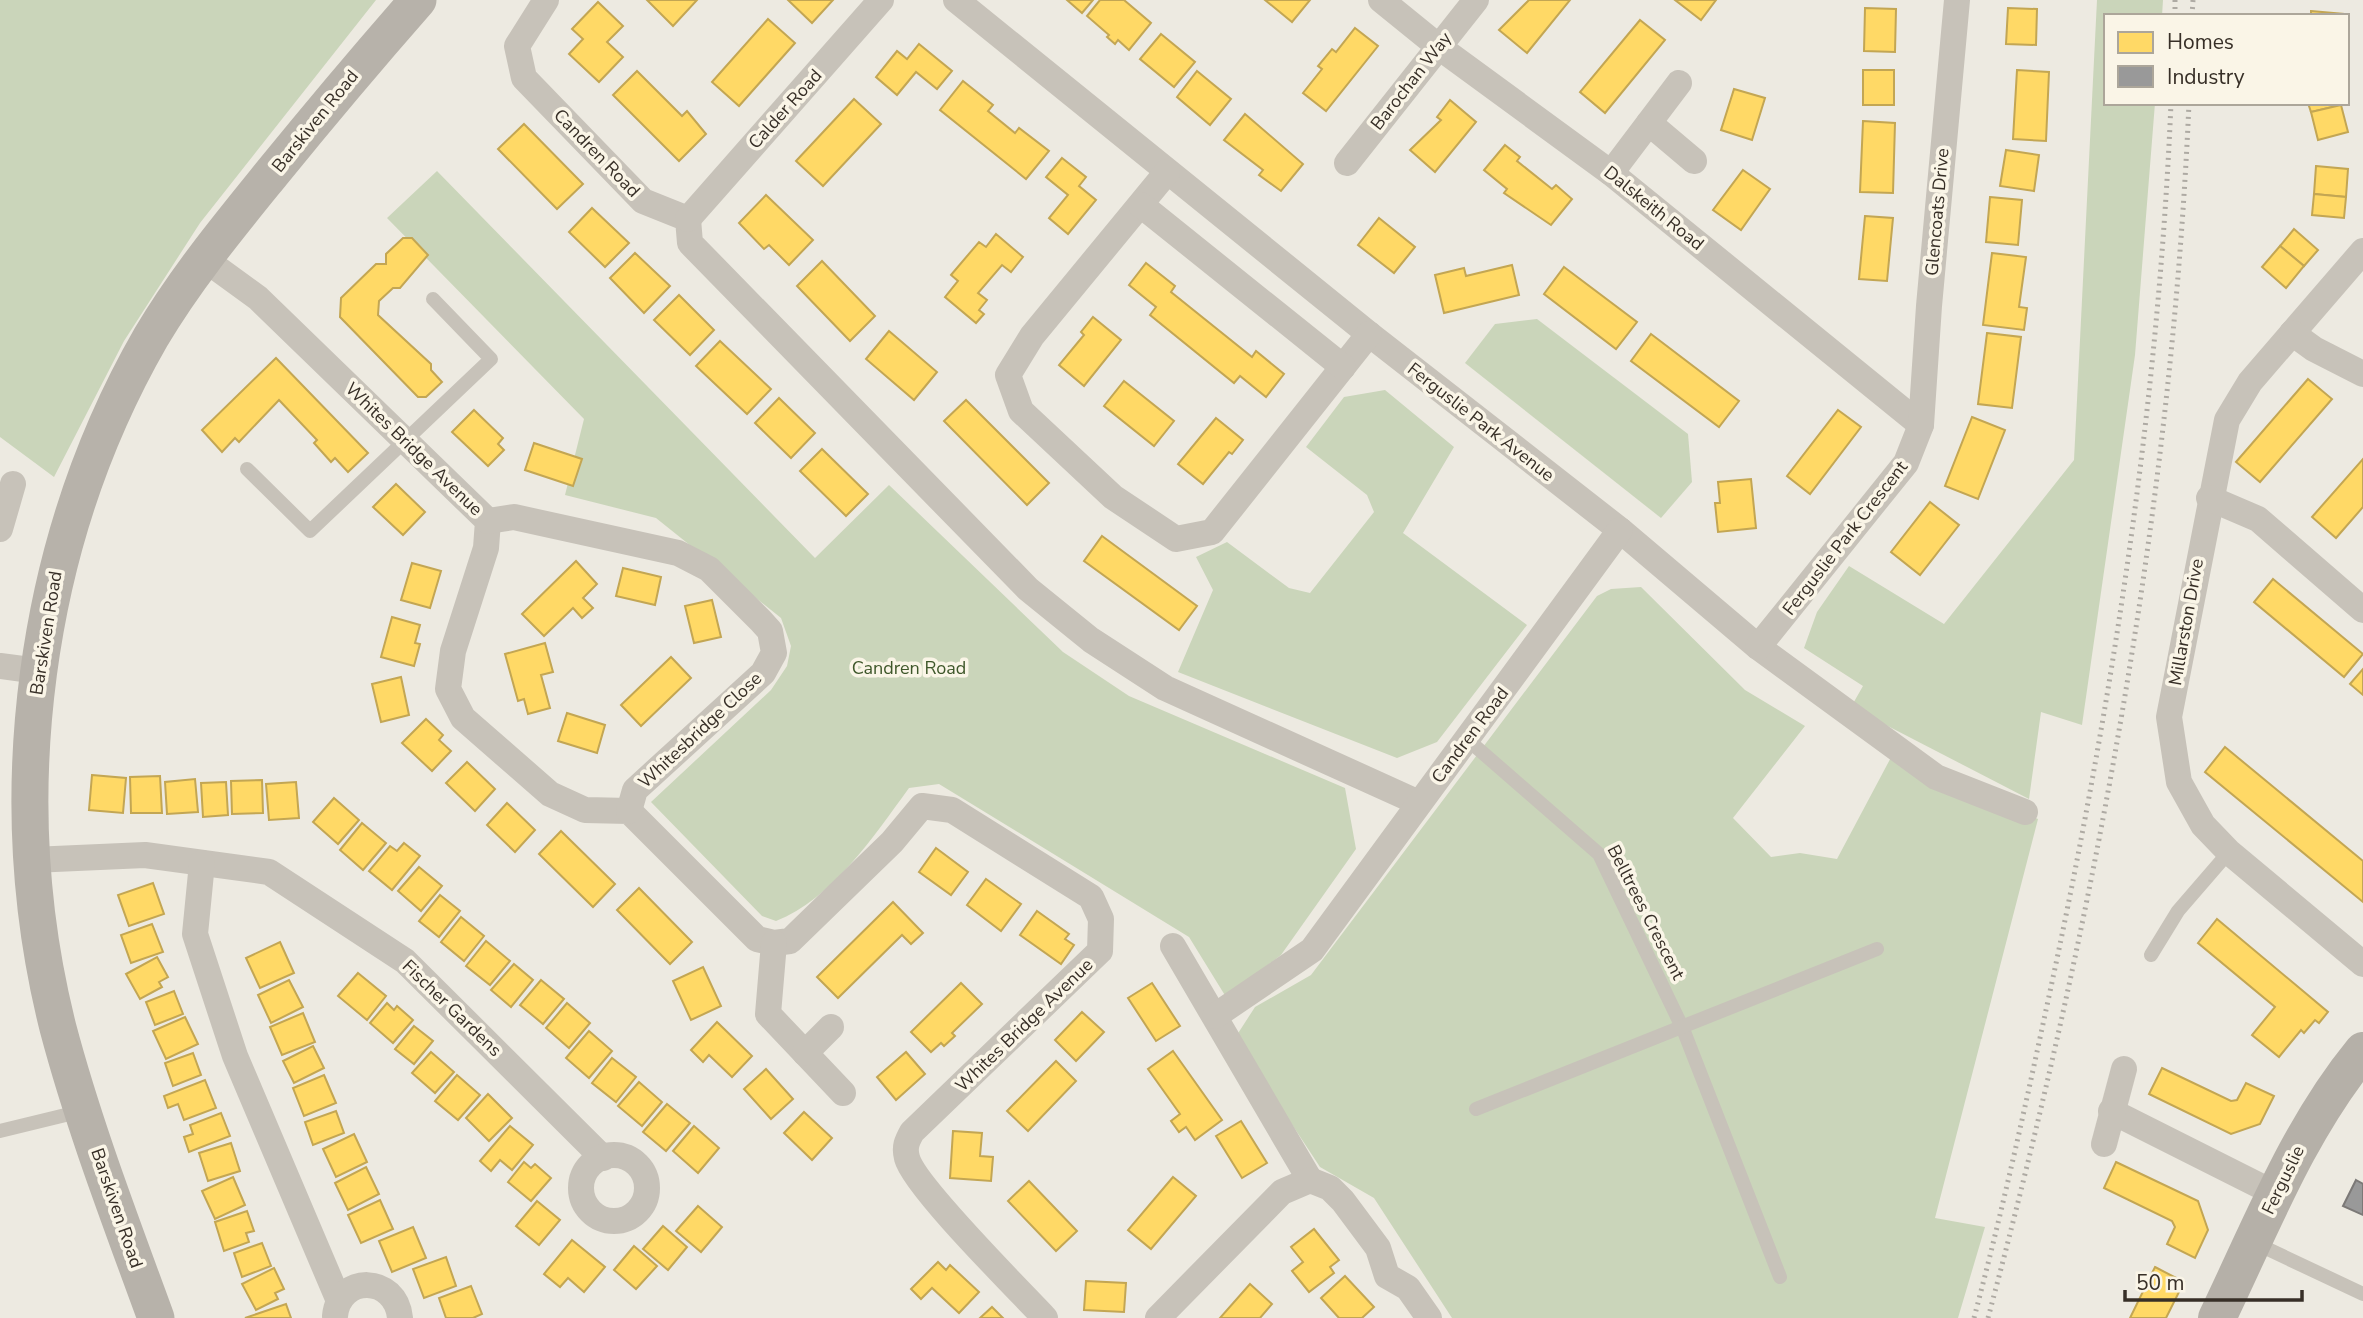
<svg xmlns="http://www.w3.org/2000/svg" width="2363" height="1318" font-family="'Nunito Sans',sans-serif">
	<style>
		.green { fill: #cad5ba }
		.homes { fill: #ffd966; stroke: #c3a653; stroke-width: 2 }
		.industry { fill: #999; stroke: #7c7977; stroke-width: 2 }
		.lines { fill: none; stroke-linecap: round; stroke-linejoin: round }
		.lane { stroke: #c7c2b9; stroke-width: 14 }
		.street { stroke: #c7c2b9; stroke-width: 26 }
		.secondary { stroke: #b7b2aa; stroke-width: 37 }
		.primary { stroke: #b5b0a8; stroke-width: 38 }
		.rail { stroke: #aeaaa3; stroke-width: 5; stroke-dasharray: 2 5; stroke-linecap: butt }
		.labels { text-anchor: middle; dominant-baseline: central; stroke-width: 7; stroke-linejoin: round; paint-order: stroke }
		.street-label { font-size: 18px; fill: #372f27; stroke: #faf5e7 }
		.park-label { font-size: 18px; fill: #3e572a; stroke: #faf5e7 }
	</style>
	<rect width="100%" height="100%" fill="#edeae1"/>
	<g class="green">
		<path d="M0,0H376L200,223L124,341L54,477L0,437Z"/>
		<path d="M2097,0H2163L2162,16H2106V103H2155L2135,355L2082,725L2041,712L2029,799L1851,707L1863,686L1804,648L1817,612L1849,566L1944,624L2074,460Z"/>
		<path d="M437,171L815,558L889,485L1063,652L1129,696L1345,788L1356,849L1281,955L1226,997L1189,937L939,784L909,788C874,836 832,899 776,921L762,916L651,802L771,690L787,666L791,646L781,618L656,518L565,495L584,419L387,218Z"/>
		<path d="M1537,319L1688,434L1692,482L1661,518L1465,363L1495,324Z"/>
		<path d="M1385,390L1454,447L1403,533L1527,625L1437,742L1397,758L1178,672L1213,590L1196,557L1227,542L1289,588L1310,593L1374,512L1367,495L1306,447L1344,397Z"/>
		<path d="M1641,587L1745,690L1805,726L1733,818L1771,857L1800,853L1837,859L1896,748L1936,777L2038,819L1935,1218L1985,1227L1958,1318H1452L1374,1198L1320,1167L1235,1038L1255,1007L1311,975L1597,596L1611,589Z"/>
	</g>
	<g class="homes">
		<path d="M647,0H697L673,26Z"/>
		<path d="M788,0H833L812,23Z"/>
		<path d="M1067,0H1093L1082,13Z"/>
		<path d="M1100,0H1124L1151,23L1129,50L1118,40L1115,44L1107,37L1109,35L1087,16Z"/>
		<path d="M1265,0H1310L1292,22Z"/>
		<path d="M1529,0H1570L1527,53L1499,30Z"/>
		<path d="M1675,0H1716L1701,20Z"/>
		<path d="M598,2L623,26L607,42L623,57L599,82L569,54L583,39L572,29Z"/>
		<path d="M1865,8L1896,9L1895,52L1864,51Z"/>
		<path d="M2008,8L2037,9L2036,45L2006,44Z"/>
		<path d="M2311,11L2344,14V16H2311Z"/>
		<path d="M768,19L795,43L739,106L712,82Z"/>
		<path d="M1640,20L1665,40L1605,113L1580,92Z"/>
		<path d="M1355,28L1378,46L1326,111L1303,93L1322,69L1318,66L1332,49L1336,52Z"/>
		<path d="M1161,34L1195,62L1174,87L1140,59Z"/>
		<path d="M919,44L952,71L937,89L916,72L897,95L876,77L897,51L907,59Z"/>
		<rect x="1863" y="70" width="31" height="35"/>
		<path d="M2017,70L2049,72L2046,141L2013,139Z"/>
		<path d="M637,71L682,116L687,111L706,134L679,161L613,95Z"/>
		<path d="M1197,71L1231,99L1210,125L1177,97Z"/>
		<path d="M963,81L993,105L988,111L1015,133L1019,128L1049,151L1026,179L940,110Z"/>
		<path d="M1734,89L1765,98L1752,140L1721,130Z"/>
		<path d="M854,99L881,124L823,186L796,161Z"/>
		<path d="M1450,100L1476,122L1435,172L1410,150L1441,120L1437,117Z"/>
		<path d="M2308,103H2341V105L2311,112Z"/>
		<path d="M2341,105L2348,132L2318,140L2311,112Z"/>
		<path d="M1245,114L1303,164L1281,191L1259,175L1263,170L1224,140Z"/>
		<path d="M1863,121L1895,123L1893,193L1860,192Z"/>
		<path d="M524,124L583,184L557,209L498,149Z"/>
		<path d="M1505,145L1520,157L1517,161L1552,189L1556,185L1572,199L1551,225L1504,193L1507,189L1484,170Z"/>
		<path d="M2006,150L2039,155L2034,191L2000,186Z"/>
		<path d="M1062,158L1086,177L1079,186L1096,200L1068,234L1049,218L1068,195L1046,177Z"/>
		<path d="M2316,166L2348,169L2346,197L2314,194Z"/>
		<path d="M1743,170L1770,189L1741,230L1713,210Z"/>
		<path d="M2314,194L2346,197L2344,218L2312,215Z"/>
		<path d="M766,195L813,240L789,265L769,245L764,249L739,223Z"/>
		<path d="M1990,197L2022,200L2018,245L1986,242Z"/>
		<path d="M592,208L629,243L605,267L569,232Z"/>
		<path d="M1865,216L1893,218L1887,281L1859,279Z"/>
		<path d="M1379,218L1415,247L1394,273L1358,245Z"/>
		<path d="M2294,229L2318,250L2304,266L2280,246Z"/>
		<path d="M996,234L1023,257L1011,272L1002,265L978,293L987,300L979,310L984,314L976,323L945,297L958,281L951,275L979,242L986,247Z"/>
		<path d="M403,238H412L428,255L400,288H393L379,301L378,315L431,364V370L442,382L426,397H418L340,317L341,298L376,264H386V254Z"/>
		<path d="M2280,246L2304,266L2286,288L2262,267Z"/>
		<path d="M635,253L670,286L644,313L610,278Z"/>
		<path d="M1992,253L2026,257L2019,307L2027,308L2024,330L1983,325Z"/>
		<path d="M822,261L875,316L850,341L797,286Z"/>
		<path d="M1146,263L1175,286L1171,292L1252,357L1256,351L1284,374L1266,397L1240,376L1234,383L1150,315L1156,307L1129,285Z"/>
		<path d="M1512,265L1519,295L1444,313L1435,275L1464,268L1466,276Z"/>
		<path d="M1564,267L1637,322L1616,349L1544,294Z"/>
		<path d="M679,295L714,330L690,355L654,320Z"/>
		<path d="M1093,317L1121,340L1084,386L1059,365L1084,335L1081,332Z"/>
		<path d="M889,331L937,372L914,400L866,359Z"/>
		<path d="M1987,333L2021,337L2012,408L1978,404Z"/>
		<path d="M1651,334L1739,401L1719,427L1631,361Z"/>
		<path d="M720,341L771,389L747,414L696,366Z"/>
		<path d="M276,358L368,453L348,472L335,458L331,462L314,443L317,440L279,400L239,442L235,438L222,452L202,430Z"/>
		<path d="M2308,379L2332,399L2260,482L2236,462Z"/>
		<path d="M1124,381L1174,421L1154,446L1104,406Z"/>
		<path d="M779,398L815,433L791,458L755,423Z"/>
		<path d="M966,400L1049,483L1027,505L944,421Z"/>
		<path d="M474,410L503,438L498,444L504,450L488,466L452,432Z"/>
		<path d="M1838,410L1861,427L1810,494L1787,476Z"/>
		<path d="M1972,417L2005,430L1978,499L1945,486Z"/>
		<path d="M1216,418L1243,440L1232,454L1229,452L1203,484L1178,464Z"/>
		<path d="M534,443L582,459L573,486L525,470Z"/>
		<path d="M822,449L868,494L846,516L800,471Z"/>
		<path d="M2363,459V507L2336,538L2312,517Z"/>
		<path d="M1751,479L1756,528L1718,532L1715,503H1720L1718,482Z"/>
		<path d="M396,484L425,512L403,535L373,507Z"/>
		<path d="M1930,502L1959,525L1920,575L1891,552Z"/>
		<path d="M1102,536L1197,606L1179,630L1084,561Z"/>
		<path d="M576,561L597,584L583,598L593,608L582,618L573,608L544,636L522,614Z"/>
		<path d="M412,563L441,571L430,608L401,600Z"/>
		<path d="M623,568L661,577L655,605L616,596Z"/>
		<path d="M2273,579L2363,654L2344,677L2254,602Z"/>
		<path d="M712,600L721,637L694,643L685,606Z"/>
		<path d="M392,617L420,625L415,643L420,644L414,666L381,657Z"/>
		<path d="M545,643L553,672L541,675L550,708L528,714L524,699L518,701L505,654Z"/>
		<path d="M671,657L691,678L641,726L621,705Z"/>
		<path d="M2363,669V695L2350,684Z"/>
		<path d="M401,677L409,715L381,722L372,684Z"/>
		<path d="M567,713L605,725L597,753L558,741Z"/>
		<path d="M426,719L443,735L439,740L451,751L432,771L402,743Z"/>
		<path d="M2225,747L2363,861V902L2205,772Z"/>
		<path d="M467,762L495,789L475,811L446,783Z"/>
		<path d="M92,775L126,778L123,813L89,810Z"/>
		<path d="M160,776L162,813H131L130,777Z"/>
		<path d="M195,779L198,812L167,814L165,782Z"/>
		<path d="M262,780L263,813L232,814L231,781Z"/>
		<path d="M226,782L228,815L203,817L201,783Z"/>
		<path d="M296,782L299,818L269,820L266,784Z"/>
		<path d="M334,798L359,820L338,844L313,822Z"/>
		<path d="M507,803L535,830L515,852L487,825Z"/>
		<path d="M362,823L386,843L363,870L340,850Z"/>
		<path d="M561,831L615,884L593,907L539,854Z"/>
		<path d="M404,843L420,856L392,890L369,871L390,846L397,851Z"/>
		<path d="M936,848L968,872L951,895L919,872Z"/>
		<path d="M419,867L442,886L421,911L398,891Z"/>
		<path d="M986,879L1021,904L1001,931L967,905Z"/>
		<path d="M153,883L164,914L129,926L118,895Z"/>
		<path d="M639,888L692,942L670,964L617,910Z"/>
		<path d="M440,895L460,911L439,937L419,921Z"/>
		<path d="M893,902L923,933L911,944L902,935L838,998L817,977Z"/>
		<path d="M1037,911L1069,934L1065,939L1074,945L1061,964L1020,935Z"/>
		<path d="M461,917L484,936L464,961L441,942Z"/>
		<path d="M2217,919L2328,1012L2319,1023L2315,1020L2304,1033L2301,1030L2279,1057L2252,1035L2275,1007L2198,943Z"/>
		<path d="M152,924L163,952L131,963L121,935Z"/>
		<path d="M486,941L510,961L490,985L466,966Z"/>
		<path d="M280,942L294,973L260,988L246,958Z"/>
		<path d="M157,957L168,977L159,982L162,987L140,999L126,974Z"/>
		<path d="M514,964L533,980L511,1007L491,990Z"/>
		<path d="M703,967L721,1006L691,1020L673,981Z"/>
		<path d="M358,973L386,996L367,1020L338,996Z"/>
		<path d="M289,980L303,1007L271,1023L258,995Z"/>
		<path d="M541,980L564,999L543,1024L520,1005Z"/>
		<path d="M961,983L982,1004L952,1033L955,1036L944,1046L941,1043L931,1052L911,1032Z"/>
		<path d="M1152,983L1180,1026L1156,1041L1128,998Z"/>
		<path d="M174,991L183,1014L155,1025L146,1002Z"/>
		<path d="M387,1003L394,1010L397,1006L413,1020L393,1043L370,1023Z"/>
		<path d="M567,1003L590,1023L569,1048L546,1028Z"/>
		<path d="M1082,1012L1104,1032L1076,1061L1055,1040Z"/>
		<path d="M303,1013L315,1042L282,1055L270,1027Z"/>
		<path d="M185,1017L198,1044L166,1059L153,1031Z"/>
		<path d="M717,1022L752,1056L732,1077L709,1055L703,1062L691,1050Z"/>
		<path d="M414,1026L433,1041L414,1064L395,1049Z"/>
		<path d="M589,1031L612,1051L589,1078L566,1058Z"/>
		<path d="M313,1046L324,1068L294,1083L283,1061Z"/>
		<path d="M1173,1051L1222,1120L1195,1140L1186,1127L1179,1132L1171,1121L1180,1114L1148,1069Z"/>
		<path d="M431,1052L454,1072L435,1093L412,1073Z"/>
		<path d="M906,1052L925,1074L896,1100L877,1077Z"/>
		<path d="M193,1053L201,1075L173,1086L165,1063Z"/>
		<path d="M612,1058L636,1077L616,1102L592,1083Z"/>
		<path d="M1056,1061L1076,1081L1028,1131L1007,1111Z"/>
		<path d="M2162,1068L2231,1101L2237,1100L2246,1083L2274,1096L2260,1124L2231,1134L2149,1094Z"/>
		<path d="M766,1069L793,1099L771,1119L744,1089Z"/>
		<path d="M324,1075L336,1103L304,1116L293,1088Z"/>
		<path d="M457,1075L480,1095L458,1120L435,1101Z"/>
		<path d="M205,1080L216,1108L184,1120L178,1104L168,1108L164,1096Z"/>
		<path d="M639,1082L662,1102L642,1126L618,1106Z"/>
		<path d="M488,1094L512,1118L489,1141L466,1118Z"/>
		<path d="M667,1104L690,1123L666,1151L643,1132Z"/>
		<path d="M336,1111L344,1133L313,1145L305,1122Z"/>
		<path d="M804,1112L832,1138L812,1160L784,1133Z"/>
		<path d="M221,1113L230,1136L189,1152L184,1137L193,1134L190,1125Z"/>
		<path d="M1241,1121L1267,1163L1242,1178L1216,1136Z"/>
		<path d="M510,1126L533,1145L512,1170L500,1160L491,1171L480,1161Z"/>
		<path d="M694,1126L719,1148L698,1173L673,1151Z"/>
		<path d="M953,1131L982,1133L980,1156L993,1157L991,1181L950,1178Z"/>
		<path d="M354,1134L367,1162L336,1177L323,1149Z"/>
		<path d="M231,1143L240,1171L208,1181L199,1153Z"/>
		<path d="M524,1162L531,1168L535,1164L551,1178L531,1201L508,1182Z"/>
		<path d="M2116,1162L2198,1201L2208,1230L2195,1258L2167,1244L2175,1227L2172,1221L2104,1188Z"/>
		<path d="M366,1167L379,1194L348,1210L335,1183Z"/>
		<path d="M233,1177L245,1205L215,1219L202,1191Z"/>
		<path d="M1173,1177L1196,1196L1151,1249L1128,1230Z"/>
		<path d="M1029,1181L1077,1231L1056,1251L1008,1201Z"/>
		<path d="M380,1200L393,1229L361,1243L348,1215Z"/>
		<path d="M537,1201L560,1220L539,1245L516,1226Z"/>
		<path d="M698,1206L722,1227L701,1252L676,1231Z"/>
		<path d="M247,1211L254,1231L246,1233L249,1242L224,1251L215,1222Z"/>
		<path d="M663,1226L687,1247L668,1270L643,1249Z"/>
		<path d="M413,1227L426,1258L392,1272L379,1241Z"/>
		<path d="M1314,1229L1339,1260L1330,1267L1334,1273L1309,1292L1292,1271L1303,1262L1291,1247Z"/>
		<path d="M572,1240L605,1267L584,1292L568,1278L560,1287L544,1274Z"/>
		<path d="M262,1243L271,1266L242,1277L234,1253Z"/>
		<path d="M634,1246L657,1266L636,1289L614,1270Z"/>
		<path d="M446,1257L456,1286L424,1298L413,1269Z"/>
		<path d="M938,1262L946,1270L950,1265L979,1292L959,1313L932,1288L921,1299L911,1289Z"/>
		<path d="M2155,1267L2184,1282L2166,1318H2130Z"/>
		<path d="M274,1268L284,1289L275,1293L278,1299L256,1310L242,1284Z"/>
		<path d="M1345,1276L1374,1307L1362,1318H1339L1321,1298Z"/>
		<path d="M1086,1281L1126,1283L1124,1312L1084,1310Z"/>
		<path d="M1250,1284L1272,1304L1260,1318H1220Z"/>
		<path d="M471,1286L482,1314L473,1318H446L439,1298Z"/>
		<path d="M286,1304L291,1318H245Z"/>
		<path d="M992,1307L1003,1318H980Z"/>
	</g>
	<path class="industry" d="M2356,1180L2363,1184V1215L2343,1206Z"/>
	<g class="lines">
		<g class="lane">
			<path d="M247,469L310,531L491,359L433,299"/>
			<path d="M1468,740L1599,854L1683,1029L1780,1277"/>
			<path d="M2151,955L2178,911L2229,852"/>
			<path d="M1476,1109L1877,949"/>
			<path d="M0,1131L82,1111"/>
			<path d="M2255,1243L2363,1294"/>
		</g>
		<g class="street">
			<path d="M546,0L517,46L524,78L643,201L688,219L690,243L1028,589L1091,640L1165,688L1419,803"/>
			<path d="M956,0L1369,334L1620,530L1758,647L1936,777L2025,812"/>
			<path d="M1381,0L1439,47L1611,173L1921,425"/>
			<path d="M1649,123L1694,161"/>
			<path d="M1347,163L1476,0"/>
			<path d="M1167,172L1032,336L1008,375L1021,411L1113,497L1176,539L1212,532L1369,334"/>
			<path d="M1611,173L1679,83"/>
			<path d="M1141,205L1343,367"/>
			<path d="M688,219L881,0"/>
			<path d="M2363,251L2250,382L2227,420L2169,717L2179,782L2203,825L2229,852L2363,964"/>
			<path d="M203,258L258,298L488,521L486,548L453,651L448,689L463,718L550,794L585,810L629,811L757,939L774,943L790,941L892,842L922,806L952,810L1091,897L1101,919L1100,951L912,1132C907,1141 904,1147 907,1158C914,1186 1019,1290 1045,1318"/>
			<path d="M2292,333L2314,349L2363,374"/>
			<path d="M2209,498L2258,519L2363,610"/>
			<path d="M488,521L514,517L678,553L709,569L761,621L770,631L774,653L763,673L635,790L629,811"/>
			<path d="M0,529L13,484"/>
			<path d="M1758,647L1906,463L1921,425L1929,306L1957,0"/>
			<path d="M0,666L38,671"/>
			<path d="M32,860L145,855L269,872L405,961L603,1158"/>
			<path d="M202,863L195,934L235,1056L339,1301"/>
			<path d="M774,943L768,1014L843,1093"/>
			<path d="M1173,946L1310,1180"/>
			<path d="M1215,1016L1312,950L1620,530"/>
			<path d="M805,1053L831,1027"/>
			<path d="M2111,1111L2276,1194"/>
			<path d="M2104,1144L2124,1069"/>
			<circle cx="614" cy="1188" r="33"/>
			<path d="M335,1316C339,1274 396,1275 400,1318"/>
			<path d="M1158,1318L1282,1192L1310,1180L1330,1188L1343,1201L1378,1248L1387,1276L1408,1288L1429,1318"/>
		</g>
		<path class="secondary" d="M156,1318C121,1222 84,1126 58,1028C0,798 33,542 151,337C186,278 229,226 272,173C320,114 368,57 418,0"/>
		<path class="primary" d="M2217,1318C2261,1227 2298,1130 2363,1051"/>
		<g class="rail">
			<path d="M2175,16V0"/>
			<path d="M2192,16L2193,0"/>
			<path d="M1974,1318C2001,1216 2024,1113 2046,1010C2111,712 2158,409 2171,103"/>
			<path d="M1988,1318C2094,921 2171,515 2189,103"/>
		</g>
	</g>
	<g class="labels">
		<g class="street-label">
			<text transform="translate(1411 81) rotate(-52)">Barochan Way</text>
			<text transform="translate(785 109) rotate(-48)">Calder Road</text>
			<text transform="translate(315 121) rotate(-51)">Barskiven Road</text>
			<text transform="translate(597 153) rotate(46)">Candren Road</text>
			<text transform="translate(1654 208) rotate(39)">Dalskeith Road</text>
			<text transform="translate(1937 212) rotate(-85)">Glencoats Drive</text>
			<text transform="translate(1481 422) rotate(38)">Ferguslie Park Avenue</text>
			<text transform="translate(414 449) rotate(44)">Whites Bridge Avenue</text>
			<text transform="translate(1845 538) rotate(-52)">Ferguslie Park Crescent</text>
			<text transform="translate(2186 622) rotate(-80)">Millarston Drive</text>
			<text transform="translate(46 633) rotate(-81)">Barskiven Road</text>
			<text transform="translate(700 730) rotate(-43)">Whitesbridge Close</text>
			<text transform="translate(1470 735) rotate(-53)">Candren Road</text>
			<text transform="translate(1646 912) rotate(63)">Belltrees Crescent</text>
			<text transform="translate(452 1008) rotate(44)">Fischer Gardens</text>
			<text transform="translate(1024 1025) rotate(-44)">Whites Bridge Avenue</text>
			<text transform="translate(2283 1180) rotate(-64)">Ferguslie</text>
			<text transform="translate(117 1208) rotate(71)">Barskiven Road</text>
		</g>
		<g class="park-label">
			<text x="909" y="668">Candren Road</text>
		</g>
	</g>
	<rect x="2104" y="14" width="245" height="91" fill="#faf5e7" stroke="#aca69a" stroke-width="2"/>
	<rect x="2118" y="32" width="35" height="21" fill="#ffd966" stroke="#aca69a" stroke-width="2"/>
	<text x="2167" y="49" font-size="21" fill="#372f27">Homes</text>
	<rect x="2118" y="66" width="35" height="21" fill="#999999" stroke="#aca69a" stroke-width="2"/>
	<text x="2167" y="84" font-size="21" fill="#372f27">Industry</text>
	<path d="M2125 1290v10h177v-10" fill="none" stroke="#372f27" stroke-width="3.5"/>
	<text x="2136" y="1290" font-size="21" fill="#372f27" stroke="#faf5e7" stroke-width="5" paint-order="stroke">50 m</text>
</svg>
